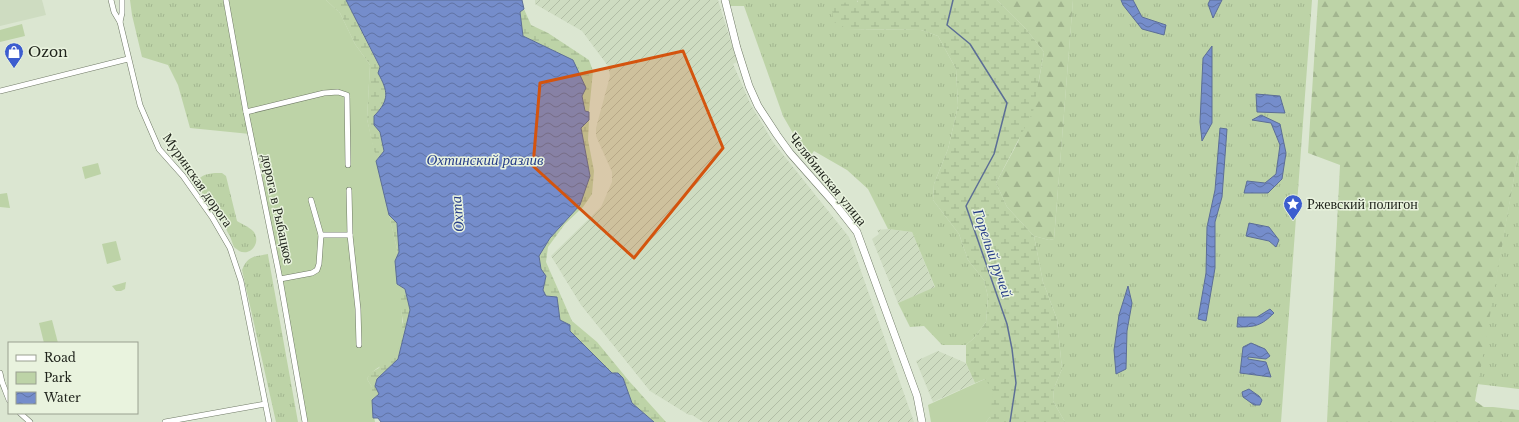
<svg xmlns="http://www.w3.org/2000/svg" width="1519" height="422" font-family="'Libre Baskerville',serif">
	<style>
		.built { fill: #cedcc1 }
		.industrial { fill: url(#industrial-furrows) }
		.grass { fill: url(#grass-tufts) }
		.forest { fill: url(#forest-firs) }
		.wetland { fill: url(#wetland-marsh) }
		.green { fill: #bdd3a7 }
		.water { fill: url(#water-waves); stroke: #5c6e96 }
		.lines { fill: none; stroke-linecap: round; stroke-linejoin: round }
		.stream { stroke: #5c6e96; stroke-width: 1.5 }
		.street-casing { stroke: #6f7966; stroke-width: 6 }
		.secondary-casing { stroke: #6f7966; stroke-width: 8 }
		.street { stroke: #fff; stroke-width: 5 }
		.secondary { stroke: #fff; stroke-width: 7 }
		.marked { fill: #d4540e; fill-opacity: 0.2; stroke: #d4540e; stroke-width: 3; stroke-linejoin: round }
		.labels { text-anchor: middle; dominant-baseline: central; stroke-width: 3; stroke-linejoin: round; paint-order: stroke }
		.poi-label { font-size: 14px; fill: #20241c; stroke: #e9f3de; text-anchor: start }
		.street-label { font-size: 14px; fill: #20241c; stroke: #e9f3de }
		.water-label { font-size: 15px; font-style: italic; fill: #273e89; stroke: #e9f3de }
	</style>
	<defs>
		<pattern id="industrial-furrows" width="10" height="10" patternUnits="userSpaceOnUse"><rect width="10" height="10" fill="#cedcc1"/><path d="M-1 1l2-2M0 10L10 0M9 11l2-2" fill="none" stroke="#b1bda5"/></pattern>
		<pattern id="grass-tufts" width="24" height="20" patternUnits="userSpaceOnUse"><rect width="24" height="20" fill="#bdd3a7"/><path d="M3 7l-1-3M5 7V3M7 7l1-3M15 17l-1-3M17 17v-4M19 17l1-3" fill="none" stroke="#a2b58f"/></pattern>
		<pattern id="forest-firs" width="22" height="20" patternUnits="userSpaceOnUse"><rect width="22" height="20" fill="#bdd3a7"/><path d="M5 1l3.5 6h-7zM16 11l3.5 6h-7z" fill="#a2b58f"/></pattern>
		<pattern id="wetland-marsh" width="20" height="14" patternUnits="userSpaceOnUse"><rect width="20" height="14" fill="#bdd3a7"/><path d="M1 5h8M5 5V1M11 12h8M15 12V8" fill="none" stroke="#a2b58f"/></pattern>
		<pattern id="water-waves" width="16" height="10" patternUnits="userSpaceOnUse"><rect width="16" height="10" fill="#758dcb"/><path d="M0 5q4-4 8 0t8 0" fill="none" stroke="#6073a4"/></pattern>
	</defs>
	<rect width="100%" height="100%" fill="#dbe6d1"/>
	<path class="built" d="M0,0H42L46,15L0,26Z"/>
	<g class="industrial">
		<path d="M535,0H718L737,62L733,64L751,105L773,142L849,237L914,422H703L692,415H689L650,391L581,305L551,256L601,207L612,182V172L596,136V128L610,76L608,66L582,31L535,4Z"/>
		<path d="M888,229L912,232L935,288L898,303L872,239L879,234L877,230Z"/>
		<path d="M938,351L966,363L975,383L933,402L916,361Z"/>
	</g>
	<g class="grass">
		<path d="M130,0H227L250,134L190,128L178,85L168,65L142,57L132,15Z"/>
		<path d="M729,0H858L848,29L921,30L938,36L956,69L958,106L948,149L934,184L933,200L959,234L968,260L984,280L988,297L986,322L974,338L966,345H942L924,326L910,327L898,303L935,287L912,232L888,229L868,189L847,170L814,151L807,161L793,144L794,135L783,116L744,6H730Z"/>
		<path d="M1073,0H1312L1281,422H1065L1053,401L1054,388L1062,369L1057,319L1043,282L1034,236L1049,240L1054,239Z"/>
		<path d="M1519,149V389L1477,384Z"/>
		<path d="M215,173H222L226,176L237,221C242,224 249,227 253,231C262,241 251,257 239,251C238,250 235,248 234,247C232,243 231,237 228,233C225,226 221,220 217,214C213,206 197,190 198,183C199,174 209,174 215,173Z"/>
		<path d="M268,254V255L298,422H276L242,270C248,255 255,257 268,254Z"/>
	</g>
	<g class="forest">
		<path d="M997,0H1073L1054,239L1049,240L1034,236L1007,207L996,183L1018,142L1039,80L1044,52L1026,29Z"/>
		<path d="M1318,0H1519V149L1475,401L1484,407H1493L1519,410V422H1327L1340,165L1308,153Z"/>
	</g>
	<g class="wetland">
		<path d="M326,0H346L380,68L379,73C388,92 390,100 374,116V125L380,132L384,151L376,161L367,119L370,65L355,44L340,13Z"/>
		<path d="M858,0H997L1026,29L1044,52L1033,112L996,183L1007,207L1034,236L1043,282L1057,319L1062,369L1054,388L1053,401L1065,422H986L990,417L985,379L975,383L966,363V345L974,338L986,322L988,297L984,280L968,260L959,234L933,200L934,184L948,149L958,106L956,69L938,36L921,30L848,29L834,22L832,10L837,3L858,2Z"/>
		<path d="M524,9L531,25L548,33L589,60L593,71L589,112L585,111L573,60L523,36L520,12Z"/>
		<path d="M589,120L588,140L594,171L592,194L583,207L565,224L548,247L546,262L572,321L597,342L629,381L666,422H654L632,403L623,378L612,373L570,331V325L560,320L557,297L545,296L543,290L546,276L541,269L539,256L550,238L580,205L590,176L581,128Z"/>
		<path d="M389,215L397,223L399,252L395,261L397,249Z"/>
		<path d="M397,284L405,289L410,310L398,359L377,379L379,394L372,400V387L367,379L370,373L379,368L403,322Z"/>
	</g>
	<g class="green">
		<path d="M227,0H326L340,13L355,44L370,65L367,119L397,249C393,281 409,318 399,348C394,364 374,365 367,379L372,387V406L375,422H307Z"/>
		<path d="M22,24L25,36L0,42V30Z"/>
		<path d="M98,163L101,174L85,179L82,167Z"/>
		<path d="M7,193L10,208L0,207V194Z"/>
		<path d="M116,241L121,260L107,264L102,244Z"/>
		<path d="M126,282L125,289L121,291H116L112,286Z"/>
		<path d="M52,320L58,343H44L39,323Z"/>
		<path d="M985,379L993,391L990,417L986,422H931L928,405Z"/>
	</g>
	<g class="water">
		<path d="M346,0H522L524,9L520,12L523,36L573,60L586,88L582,96L585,111L589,112V120L581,128L590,176L580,205L550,238L539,256L541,269L546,276L543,290L546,296L557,297L560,320L570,325V331L612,373H618L623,378L632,403L654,422H381L378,418H373L372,400L379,394L375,386L377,379L398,359L410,310L405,289L397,284L395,261L399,252L397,223L389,215L376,161L384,151L380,132L374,125V116C390,100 388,91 378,73L380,67Z"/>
		<path d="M1121,0H1133L1142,17L1166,25L1164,35L1142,29L1123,5Z"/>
		<path d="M1210,0H1222L1213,18L1208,4Z"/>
		<path d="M1212,46V123L1202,141L1200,122L1203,58Z"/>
		<path d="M1256,94L1280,96L1285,113L1257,112Z"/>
		<path d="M1261,115L1280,124L1286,153L1282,179L1268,193H1244L1247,181L1265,183L1276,174L1280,145L1271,123L1252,120Z"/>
		<path d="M1220,128L1227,129L1222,197L1215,222V268L1206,321L1198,319L1206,273L1207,227L1215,190Z"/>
		<path d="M1249,223L1269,227L1279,240L1276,247L1269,241L1246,236Z"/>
		<path d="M1128,286L1132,303L1127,331L1126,369L1116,374L1114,350L1119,315Z"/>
		<path d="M1270,309L1274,313C1261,326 1255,327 1237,327L1238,317H1257Z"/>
		<path d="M1251,343L1265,349L1270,356L1266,359L1248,357V359L1266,362L1271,377L1240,373L1243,347Z"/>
		<path d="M1249,389L1259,396L1262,400L1260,405H1254L1243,397L1242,392Z"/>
	</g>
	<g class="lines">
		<path class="stream" d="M953,0L947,25L970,44L1007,103L994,154L966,206L1007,324L1012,349L1016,383L1010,422"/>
		<defs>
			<g id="street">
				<path d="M111,0L114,12L120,22L140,105L159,149L183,176L212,217L230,248L241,281L269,422"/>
				<path d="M226,0L246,112L280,279L305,422"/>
				<path d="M120,22L122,13V0"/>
				<path d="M0,91L128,59"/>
				<path d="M246,112L324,93L338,92L347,95L348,165"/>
				<path d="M349,190L350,235L358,309L359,345"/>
				<path d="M321,235H350"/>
				<path d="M280,279L312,273L317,270L319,264L321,235L311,200"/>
				<path d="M0,373L2,382L9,400"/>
				<path d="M20,413L30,422"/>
				<path d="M165,422L265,404"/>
			</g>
			<path id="secondary" d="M725,0L737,48L749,86L758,106L777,135L790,153L835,204L857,232L917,396L922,422"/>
		</defs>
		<use href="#street" class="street-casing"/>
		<use href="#secondary" class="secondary-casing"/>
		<use href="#street" class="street"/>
		<use href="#secondary" class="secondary"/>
	</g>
	<path class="marked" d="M683,51L723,148L634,258L533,166L540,83Z"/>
	<defs>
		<symbol id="shop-pin" viewBox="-11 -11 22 30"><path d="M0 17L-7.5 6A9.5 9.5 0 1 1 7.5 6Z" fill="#3c5dcf" stroke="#e9f3de"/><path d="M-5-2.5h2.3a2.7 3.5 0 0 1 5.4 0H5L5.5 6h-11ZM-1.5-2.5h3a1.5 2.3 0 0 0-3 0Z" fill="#fff"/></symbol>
		<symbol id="sight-pin" viewBox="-11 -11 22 30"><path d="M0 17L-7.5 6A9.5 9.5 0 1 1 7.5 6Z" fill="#3c5dcf" stroke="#e9f3de"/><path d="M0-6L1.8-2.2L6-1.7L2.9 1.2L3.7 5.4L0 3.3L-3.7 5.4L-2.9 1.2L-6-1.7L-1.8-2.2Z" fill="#fff"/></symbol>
	</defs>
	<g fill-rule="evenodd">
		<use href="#shop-pin" x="3" y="41" width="22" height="30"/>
		<use href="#sight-pin" x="1282" y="193" width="22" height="30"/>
	</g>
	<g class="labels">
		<g class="poi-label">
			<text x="28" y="52">Ozon</text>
			<text x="1307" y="204">Ржевский полигон</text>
		</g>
		<g class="street-label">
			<text transform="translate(828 179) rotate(51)">Челябинская улица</text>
			<text transform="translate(198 180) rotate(55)">Муринская дорога</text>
			<text transform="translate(278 209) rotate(78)">дорога в Рыбацкое</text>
		</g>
		<g class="water-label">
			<text x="485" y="159">Охтинский разлив</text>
			<text transform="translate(457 214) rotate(-95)">Охта</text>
			<text transform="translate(993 253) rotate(71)">Горелый ручей</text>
		</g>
	</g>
	<rect x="8" y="342" width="130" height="72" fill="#e9f3de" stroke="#99a090"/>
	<rect x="16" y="355" width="20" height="6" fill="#ffffff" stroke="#99a090"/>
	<text x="44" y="362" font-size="12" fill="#20241c">Road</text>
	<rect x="16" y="372" width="20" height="12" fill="#bdd3a7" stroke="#99a090"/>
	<text x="44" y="382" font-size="12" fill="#20241c">Park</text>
	<rect x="16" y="392" width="20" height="12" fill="url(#water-waves)" stroke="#99a090"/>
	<text x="44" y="402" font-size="12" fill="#20241c">Water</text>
</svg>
